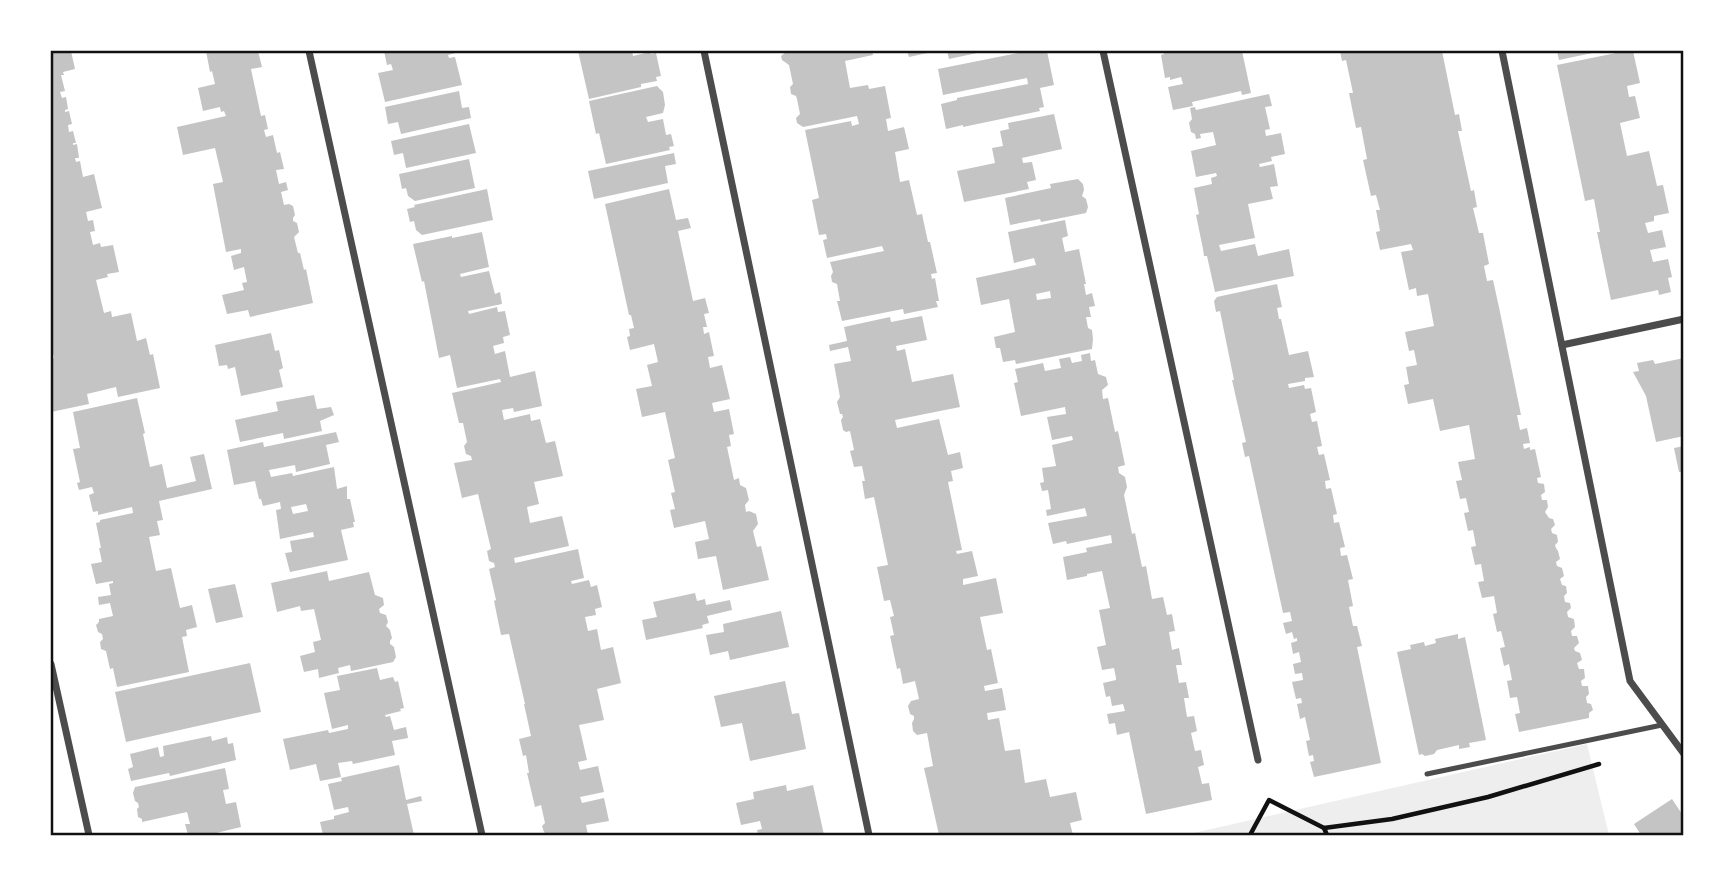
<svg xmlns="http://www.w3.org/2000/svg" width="1735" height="886" font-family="Mulish,sans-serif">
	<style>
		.green { fill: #eee }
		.building { fill: #c4c4c4; fill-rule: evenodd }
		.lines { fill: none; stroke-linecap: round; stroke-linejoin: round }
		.path { stroke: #111; stroke-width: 4.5 }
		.service { stroke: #4c4c4c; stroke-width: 5 }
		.minor { stroke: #4c4c4c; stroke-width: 7 }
		.neatline { fill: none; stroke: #111; stroke-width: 2.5 }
	</style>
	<rect width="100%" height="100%" fill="#fff"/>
	<path class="green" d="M1587,744L1609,835H1185Z"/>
	<g class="building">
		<path d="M51,51H71L75,69L63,72L64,75H61L65,91L60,92L62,98L66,97L68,109L65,110V112L69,111L72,124L68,125L69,132L73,131L76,143H73V145L77,144L79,158H75L76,162L80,161L83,177L94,174L102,208L86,212L88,221L93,220L95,231L90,232L93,245L100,243L101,247L113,245L119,272L107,274L108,277L96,280L104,313L111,311L112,317L131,313L137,341L146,338L150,355L153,354L160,388L118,397L116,387L87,394L89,404L51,412V359L54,358L51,343Z"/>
		<path d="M206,51H258L262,67L251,69L261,116L265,115L268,129L264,130L266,137L273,135L277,153L280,152L284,169L276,170L279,184L286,182L288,190L281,192L284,205L289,204L293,206L295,215L293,218V221L297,223L299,232L294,237L298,253H300L304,270L306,269L313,303L250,317L248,310L227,314L222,295L244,290L242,283L247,282L244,267L234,270L231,256L241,253V249L226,252L213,184L223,182L215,148L183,155L177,127L226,116L224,111L221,112L220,107L203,111L198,88L215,84L212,71L210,72Z"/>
		<path d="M384,51H463L448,55L449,58L455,57L462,85L385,102L378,73L393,70L391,64L387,65Z"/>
		<path d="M578,51H632L633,56L650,52L651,54L656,53L661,76L656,77L657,81L641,84V87L589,99Z"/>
		<path d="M786,51H872L873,55L845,61L850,88L868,85L869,89L885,86L891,118L886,119L888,131L904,127L909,149L895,152L900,182L909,180L917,215L922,214L928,242H930L937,273L931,274L932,279L935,278L939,301H936L938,307L904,314L903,309L842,321L837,301H840L837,284L832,282L831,276L833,272L830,262L884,251L882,246L827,258L823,240L827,239L826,234L819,235L812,200L819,198L805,130L851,121L852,126L859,124L857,116L803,127L797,123L796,118L800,114L797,99L796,96L791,94L790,87L793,84L789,65L782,60L781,56L786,52Z"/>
		<path d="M907,51H932V52L909,57Z"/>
		<path d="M947,51H982V52L949,59Z"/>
		<path d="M1028,51H1047L1054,85L1040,88L1044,107L1039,108L1040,111L963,127V125L946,129L941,104L957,100V98L1028,84L1027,78L943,95L938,69Z"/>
		<path d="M1163,51H1242L1251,93L1242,95L1241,91L1192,102L1193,106L1173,110L1168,87L1183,84L1181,77L1170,80V77L1165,78L1161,55L1164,54Z"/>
		<path d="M1340,51H1442L1455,115L1459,114L1462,131H1458L1471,191L1474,190L1477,207L1473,208L1479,233H1483L1489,264L1484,266L1487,281L1493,280L1500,312L1521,415H1517L1520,430L1527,428L1530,443L1523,444L1524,449L1530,447V450L1535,449L1541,477L1537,478L1538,483L1544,484L1545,492L1541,495L1542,500H1547L1548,507L1545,512L1549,518L1553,519L1555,525L1551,529L1552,533L1557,535L1558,542L1555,545L1556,548L1558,551L1560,559L1556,562L1557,566L1562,568L1564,576L1560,579L1562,585L1566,586L1567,593L1564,596L1565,602L1570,603L1571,608L1567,612L1568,617L1574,619L1575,627L1571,631L1572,636H1577L1579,643L1574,648L1575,651L1580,653L1582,660L1577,663L1579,669H1584L1585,678L1581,681L1582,686H1588L1589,694L1586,697L1587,703L1591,704L1593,710L1589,713V718L1519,732L1515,714L1520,713L1517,697L1510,698L1507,681L1512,680L1509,664L1504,666L1500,648L1505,647L1501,631L1497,632L1493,614L1497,613L1494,596L1482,598L1478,582L1484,581L1481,564L1475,565L1471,547L1476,546L1473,530L1468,531L1464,513L1469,512L1466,498L1460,499L1456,481L1462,480L1458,462L1475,459L1469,425L1440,431L1433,399L1408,404L1404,385L1409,384L1406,367L1417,365L1414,350L1409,351L1405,332L1434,326L1428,294L1417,296L1416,288L1409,290L1401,252L1413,250L1411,244L1380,250L1376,232L1380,231L1376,210H1380L1376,195L1371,196L1363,160L1367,159L1361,127L1356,128L1349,93H1353L1346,60L1342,61Z"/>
		<path d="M1557,51H1597V52L1559,60Z"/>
		<path d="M1626,51H1633L1640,83L1627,86L1629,97L1635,96L1640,118L1620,123L1627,156L1649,151L1657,186L1663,185L1669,213L1654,216V221L1645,223L1648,233L1662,230L1666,247L1650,250L1653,262L1668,259L1672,277L1668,278L1671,292L1659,295L1658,290L1611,300L1597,232H1600L1594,199L1585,201L1557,65Z"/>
		<path d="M657,86L663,92L665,105L663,113L646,117L648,122L663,119L666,135L671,134L674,146L669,147L670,150L606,164L599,133L596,134L589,101Z"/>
		<path d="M459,91L462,108L469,107L471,118L401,134L398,122L388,124L385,107Z"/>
		<path d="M1269,94L1272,106L1265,107L1270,129L1265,130L1266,136L1281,133L1285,154L1271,157L1272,161L1259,164L1260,167L1274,164L1278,186L1270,187L1273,199L1248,204L1255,238L1219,245L1221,251L1255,244L1258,256L1289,249L1294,276L1215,292L1207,256H1204L1203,249L1196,215L1199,214L1194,188L1212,184L1211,178L1217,176L1216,173L1196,177L1191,151L1216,145L1213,132L1200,134L1201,138L1196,139L1195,134L1191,132L1189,123L1192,119L1190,108L1195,107L1196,110Z"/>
		<path d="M1054,114L1062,149L1022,158L1023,163L1032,162L1036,180L1027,182L1029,189L964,202L957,171L995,163L992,148L1003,146L1000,131L1009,129L1008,123Z"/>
		<path d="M469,124L476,153L406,168L403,153L394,155L391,141Z"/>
		<path d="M674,153L676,164L665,166L668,183L594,199L588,171Z"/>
		<path d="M469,159L475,188L415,201L408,196L406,188L402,189L399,174Z"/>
		<path d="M1078,179L1083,184L1084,190L1082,196L1086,199L1088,207L1086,213L1041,222L1040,219L1010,225L1005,198L1051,188L1050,184Z"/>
		<path d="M487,189L493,220L422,235L416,230L414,221L410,222L407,209L415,207L414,205Z"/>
		<path d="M669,189L676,220L688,218L691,228L678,231L693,301L705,298L709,313L704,314L707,327H703L704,334L709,332L714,356L708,357L710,368L722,365L730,399L712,403L714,412L729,409L734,434L729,435L731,446L727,447L734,480L739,478L740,485L746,488L749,500L745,505L746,512L749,511L756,514L758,524L753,531L757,547L761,546L769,580L723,590L716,556L698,559L695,542L709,539L705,521L674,528L670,510L675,509L671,493L675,492L668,460L675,458L665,412L642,417L636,389L652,386L647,365L658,362L654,344L630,350L627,337L630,336L629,329L634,328L631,315H629L605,204Z"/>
		<path d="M1065,220L1068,236L1062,238L1065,252L1079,249L1086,284H1084L1086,295L1092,293L1095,306L1089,307L1091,317H1086L1088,328L1092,330L1093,339L1092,349L1016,364L1015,360L1003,362L1000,348H996L994,337L1015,332L1009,299L981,305L976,278L1036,265L1034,258L1014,263L1008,232ZM1050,291L1051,298L1037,300L1036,294Z"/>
		<path d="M482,232L489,267L460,274L461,277L489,271L495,294L500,292L502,304L468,311L469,314L497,307L498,312L505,311L510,335L503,337L504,343L493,346L495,354L505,351L510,377L535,371L542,406L514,412L513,408L502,410L504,420L530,414L531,421L540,419L546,443L555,441L563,476L534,482L539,504L527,507L530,523L562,516L569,546L514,558L515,563L578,549L584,578L571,581L572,584L589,580L591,587L597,585L602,607L595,609L596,615L585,617L588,631L597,629L601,650L613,647L621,683L597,689L604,720L579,725L587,760L578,762L580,770L598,766L604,792L580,797L582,803L604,798L609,821L586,825L588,835H547L544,832L542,826L545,823L541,805L535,807L527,773H529L526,755L523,756L519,739L531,736L524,704H525L509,634L501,635L494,601L496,600L489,569L495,567L494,563L489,561L487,551L491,549L478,494L462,498L454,463L472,460L471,456L466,454L464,446L467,442L463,423H459L452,393L501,382L500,379L457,388L450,355L439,358L424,281L422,282L413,244L452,236V238Z"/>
		<path d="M1277,284L1282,307L1277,308L1279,319H1281L1289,355L1308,351L1314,377L1305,378V381L1288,384L1289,388L1304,385L1305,389L1311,388L1316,412L1310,414L1312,422L1317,421L1322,446L1317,447L1319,455L1324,454L1330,480L1325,481L1326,489L1331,488L1337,514L1333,515L1334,523L1339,522L1345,547L1340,548L1341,556L1347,555L1353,579L1348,580L1353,606L1349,607L1353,626H1357L1362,646L1357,647L1381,763L1314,777L1310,762L1314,761L1313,755L1309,756L1306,741L1310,740L1305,717L1300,719L1297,704L1302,703L1301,698L1296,699L1292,682L1303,680L1302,673L1295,674L1293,664L1301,662L1299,652L1293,654L1291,643L1297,641V638L1294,639L1292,632L1286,634L1283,623L1292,621L1290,612L1283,613L1249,456L1245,457L1242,443L1246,442L1232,380H1234L1224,331L1220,311L1216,312L1214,301L1217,297Z"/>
		<path d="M922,316L927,340L896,346L897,351L905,349L912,382L953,374L960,407L895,420L897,428L939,419L948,455L960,452L963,468L951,471L953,481L948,482L962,550L956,551L957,554L972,551L978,576L963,579V585L996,578L1003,613L980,617L987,650L991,649L998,683L984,686L985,691L1002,688L1006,710L987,713L988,720L999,718L1005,751L1020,749L1025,783L1046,779L1050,797L1076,792L1082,820L1070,823L1073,835H939L924,768L933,766L927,733L917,735L913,731L912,723L914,719V716L910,714L908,706L911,701L919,699L915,681L903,684L900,668L897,669L890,636L894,635L890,617L894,616L890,600L884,601L877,567L888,565L874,497L865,499L862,481H865L862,466L854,467L850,451L854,450L850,431L846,432L843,430L841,420L843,417L842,414H840L837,402L840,397L834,364L851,361L848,347L830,351L829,345L847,341L844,327L890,317L891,322Z"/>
		<path d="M271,333L275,351L279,350L283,368L279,370L283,387L241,396L235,367L228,369L227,365L219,366L215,345Z"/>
		<path d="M1090,353L1091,361L1095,360L1098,374L1106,377L1108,385L1102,390L1103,399L1108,398L1115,432L1118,431L1125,465L1118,467L1119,473L1125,477L1127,487L1124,495L1132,534L1135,533L1142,567L1146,566L1152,599L1163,597L1167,615L1172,614L1175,631L1169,632L1172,650L1179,648L1182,665H1176L1179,683L1186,682L1189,698H1184L1187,717L1194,716L1197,731L1191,733L1195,751L1201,750L1204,765L1198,767L1202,784L1209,783L1212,800L1146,814L1129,732L1117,735L1115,723L1109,724L1107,714L1125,711L1123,704L1112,706L1110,696L1106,697L1103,683L1116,680V678L1114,668L1102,670L1097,647L1106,645L1099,610L1110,608L1102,571L1087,574V576L1067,580L1063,557L1087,552L1086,548L1112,543L1111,535L1067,544L1066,541L1053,544L1048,523L1087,516L1085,508L1047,516L1046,510L1051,509L1048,490L1042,491L1040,483L1044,482L1042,468L1056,466L1052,445L1073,440L1072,436L1052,440L1047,417L1066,414L1065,407L1021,416L1014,383L1018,382L1015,369L1043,363L1045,371L1061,368L1059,359L1070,357L1072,363L1082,361L1081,355Z"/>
		<path d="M1684,358V436L1656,442L1646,396L1633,372L1639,371L1637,363L1653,360L1655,364Z"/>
		<path d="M314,395L317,409L331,407L334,415L320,421L322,431L284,439L283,433L240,442L235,420L278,411L276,402Z"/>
		<path d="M137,398L145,433L143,434L150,467L162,464L167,488L196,481L190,457L204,454L212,489L159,501L163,520L157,521L160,535L149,537L156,571L171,568L180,608L192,605L197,627L186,630L187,636L182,637L189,672L117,687L113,668L110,669L106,651L101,649L100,642L103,639L102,634L98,632L96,625L99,622V619L113,616L110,603L99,605L98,597L111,595L109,584L113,583V581L96,584L91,564L102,562L99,548H101L96,523L100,522V520L133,513L132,507L98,515V511L93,512L89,495L94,493L92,487L79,490L77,483L80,482L73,449L80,448L73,412Z"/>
		<path d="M336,432L339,442L326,445L330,464L296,472L295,465L269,470L271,477L292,473L293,476L334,467L337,489L347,486V499H350L355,522H353L354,527L341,530L348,560L290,572L285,553L292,552L290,541L314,537L313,532L280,539L276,510L281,509L280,502L263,506L261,499H259L255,481L234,485L227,450L263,442L264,447ZM306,504L308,511L293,514L291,507Z"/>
		<path d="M1684,446V472H1679L1674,448Z"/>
		<path d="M327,571L329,581L369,572L375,595L383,598L384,605L379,609L380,613L386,615L388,622L386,626L390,630L392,638L390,641V644L394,647L396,657L393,662L351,671L350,665L338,668L339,673L319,678L318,669L304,672L300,656L315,652L313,642L321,640L314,609L301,611L300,606L277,612L271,583Z"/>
		<path d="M235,584L243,617L216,623L208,589Z"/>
		<path d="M695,593L697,601L705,599L706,605L730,600L732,610L707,616L709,623L702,625L703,628L646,640L642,620L657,617L653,602Z"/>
		<path d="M781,611L789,647L730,660L728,651L710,655L706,635L724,632L723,624Z"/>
		<path d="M1458,634V639L1465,637L1486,740L1469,743L1470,747L1459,749V745L1437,750L1434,754L1425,756L1422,754L1419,755L1397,652L1411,649L1410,645L1424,642L1425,646L1436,643L1435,639Z"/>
		<path d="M250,663L261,712L126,742L115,692Z"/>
		<path d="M377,668L380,680L393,677L395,682L398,681L404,708L400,709L401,711L385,715L386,717L390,716L394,730L406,727L408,738L392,741L395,755L353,764L352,761L338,763L341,777L320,781L316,764L290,770L283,739L328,730L329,733L348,729V725L332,729L324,693L340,690L337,676Z"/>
		<path d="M785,681L792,714L799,713L806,749L750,761L742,723L721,727L714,696Z"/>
		<path d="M211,736L212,741L227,737L228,744L233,743L236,760L170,776L169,773L131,781L128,769L133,767L130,754L158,747L160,757L164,756L163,746Z"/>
		<path d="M399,765L406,800L421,796L422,801L407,804L414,835H323L320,822L334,819V816L349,812L348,807L334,810L328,784L342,781L341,778Z"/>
		<path d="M225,768L229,789L223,790L226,804L236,802L241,827L208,835H188L185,824H190L187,812L142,822V819L138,817L137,809L139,807L138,803L135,801L133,793L135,787Z"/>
		<path d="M786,785L787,791L813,785L824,835H758L757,830L762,829L760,821L741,825L736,803L754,799L753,792Z"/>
		<path d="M1672,799L1684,817V835H1641L1634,824Z"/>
	</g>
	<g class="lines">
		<g class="path">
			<path d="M1324,828L1392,819L1488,797L1599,764"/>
			<path d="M1250,835L1269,800L1324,828L1327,835"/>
		</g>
		<path class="service" d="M1427,774L1662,725"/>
		<g class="minor">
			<path d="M309,51L482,835"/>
			<path d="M704,51L869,835"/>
			<path d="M1103,51L1258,760"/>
			<path d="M1502,51L1630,681L1684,754"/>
			<path d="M1562,345L1684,319"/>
			<path d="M51,664L89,835"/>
		</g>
	</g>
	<rect width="1735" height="886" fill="none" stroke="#ffffff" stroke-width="105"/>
	<rect x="52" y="52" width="1630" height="782" class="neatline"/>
</svg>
